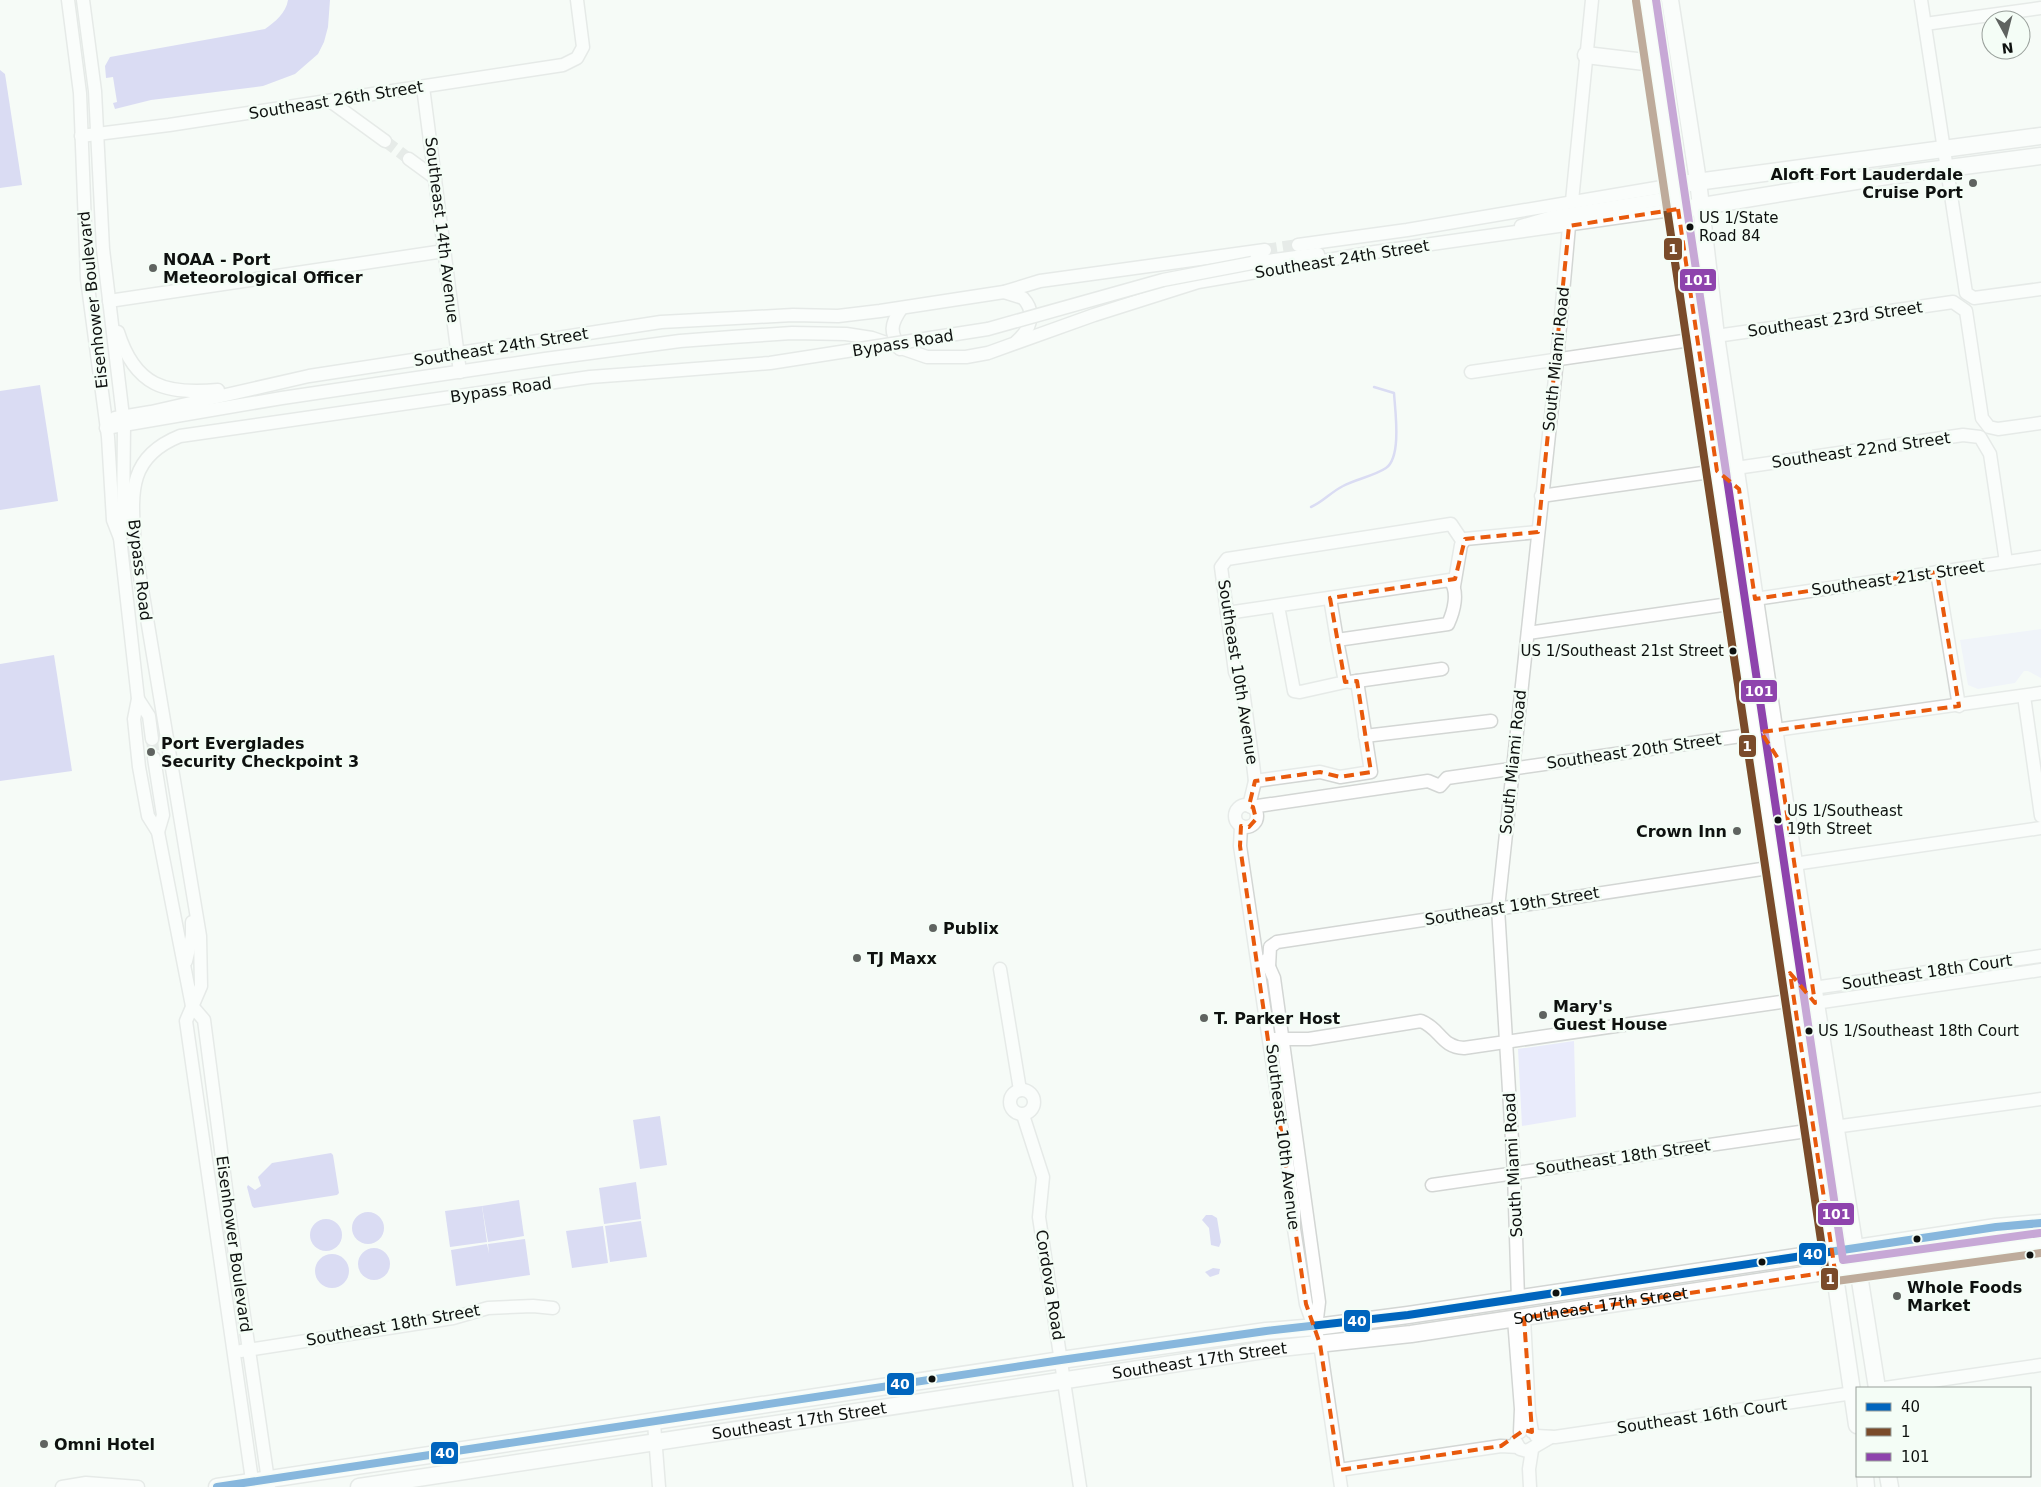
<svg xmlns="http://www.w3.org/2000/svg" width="2041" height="1487" font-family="'DejaVu Sans',sans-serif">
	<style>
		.green { fill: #e9ebfb }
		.water { fill: #b9b6ed }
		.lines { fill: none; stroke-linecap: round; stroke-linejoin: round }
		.stream { stroke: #b9b6ed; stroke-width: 2.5 }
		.minor-tunnel { stroke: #d3d8d4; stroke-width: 12; stroke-dasharray: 12 6; stroke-linecap: butt }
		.minor-casing { stroke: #d3d6d4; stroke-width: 15 }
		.major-casing { stroke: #d3d6d4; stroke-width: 19 }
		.minor { stroke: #fefefe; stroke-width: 12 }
		.major { stroke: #fefefe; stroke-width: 16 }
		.minor-bridge-casing { stroke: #d3d6d4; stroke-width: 15; stroke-linecap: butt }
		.minor-bridge { stroke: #fefefe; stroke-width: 12 }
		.bus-1-casing { stroke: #f4fdf6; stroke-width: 11 }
		.bus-2-casing { stroke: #f4fdf6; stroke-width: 11 }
		.bus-3-casing { stroke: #f4fdf6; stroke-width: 11 }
		.bus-1 { stroke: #0065bd; stroke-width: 8 }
		.bus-2 { stroke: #7a4b2a; stroke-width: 8 }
		.bus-3 { stroke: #8e44ad; stroke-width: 8 }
		.marked { fill: none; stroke: #e8590c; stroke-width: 4; stroke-dasharray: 10 6; stroke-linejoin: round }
		.poi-dot { fill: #5f6360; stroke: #f4fdf6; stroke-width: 2 }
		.bus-dot { fill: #0e110f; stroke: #f4fdf6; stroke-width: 2 }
		.labels { text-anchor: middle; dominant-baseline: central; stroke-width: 5; stroke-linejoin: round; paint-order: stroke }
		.bus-label { font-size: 15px; fill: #0e110f; stroke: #f4fdf6; text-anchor: start }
		.street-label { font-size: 16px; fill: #0e110f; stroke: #f4fdf6 }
		.poi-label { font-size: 16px; font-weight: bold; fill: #0e110f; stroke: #f4fdf6; text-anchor: start }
		.line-badge { stroke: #f4fdf6; stroke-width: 2 }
		.badge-label { font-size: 14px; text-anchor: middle; font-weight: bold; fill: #fff }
	</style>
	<rect width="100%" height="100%" fill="#f6fbf7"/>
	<g class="green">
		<path d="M2041,629V678L2028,671H2024L2015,683L1978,689L1968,685L1960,640Z"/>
		<path d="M1574,1041L1576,1117L1522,1126L1518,1049Z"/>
	</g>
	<g class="water">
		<path d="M288,0H330L328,27L324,42L318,54L295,74L263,86L151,100L115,109L113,103L117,102L113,77L106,78L105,66L110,57L265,29C275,22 286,13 288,0Z"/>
		<path d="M0,70L5,74L22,185L0,188Z"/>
		<path d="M40,385L58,501L0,510V391Z"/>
		<path d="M54,655L72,771L0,781V664Z"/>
		<path d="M660,1116L667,1165L640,1169L633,1120Z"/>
		<path d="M331,1153L333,1155L339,1193L337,1195L254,1208L252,1206L247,1187L248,1185L255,1190L261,1186L258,1177L272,1163Z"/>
		<path d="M636,1182L641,1219L604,1224L599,1188Z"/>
		<path d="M519,1200L524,1236L488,1242L482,1206Z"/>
		<path d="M482,1206L487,1242L450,1247L445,1211Z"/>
		<circle cx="368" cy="1228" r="16"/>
		<path d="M1206,1215H1212L1217,1218L1221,1242L1219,1247L1211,1245L1209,1228L1202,1220Z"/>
		<circle cx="326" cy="1235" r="16"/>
		<path d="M641,1221L647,1257L610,1262L605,1226Z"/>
		<path d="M603,1226L608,1263L572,1268L566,1231Z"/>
		<path d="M525,1239L530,1275L456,1286L451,1250L487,1244L489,1253L488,1244Z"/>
		<circle cx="374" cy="1264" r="16"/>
		<circle cx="332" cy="1271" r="17"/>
		<path d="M1213,1268L1220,1269L1219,1274L1210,1277L1205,1272Z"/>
	</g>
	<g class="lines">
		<path class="stream" d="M1311,507C1323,502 1331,492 1343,486C1356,479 1374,476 1386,468C1402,457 1395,410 1394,393L1374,387"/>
		<g class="minor-tunnel">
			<path d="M385,141L409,159"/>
			<path d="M1265,250L1298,245"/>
			<path d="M152,739L154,758"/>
		</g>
		<defs>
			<g id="minor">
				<path d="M68,0L80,93L87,279L108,437L113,520L120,538"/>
				<path d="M83,0L95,91L103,249L124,425L123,524L120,538L138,699L134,719L139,767L148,816L158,832L192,1006L204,1020L231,1227L269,1487"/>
				<path d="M1921,0L1966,293L1974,298L2041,289"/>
				<path d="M1925,24L2041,8"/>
				<path d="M423,87L460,372"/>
				<path d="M330,101L385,141"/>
				<path d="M81,136L169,125L563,65L577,58L583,47L577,0"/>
				<path d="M409,159L435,178"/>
				<path d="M1572,201L1592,0"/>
				<path d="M1521,226L1552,217L1676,197L1682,193"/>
				<path d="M1298,245L1407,230L1674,185"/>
				<path d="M1252,263L1318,254"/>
				<path d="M1004,292L1023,298C1037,313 1030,330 1016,342"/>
				<path d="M109,301L444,251"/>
				<path d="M118,332C135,386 165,395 218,390"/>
				<path d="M1716,336L1953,302L1966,311L1982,418L1989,427L1998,429L2041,423"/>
				<path d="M900,349C890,332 890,325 901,309"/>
				<path d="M1471,372L1697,339"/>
				<path d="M115,418L151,412L309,376L661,322L793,315L838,316L880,311L1004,292L1040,281L1265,250"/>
				<path d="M106,428L282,398L545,359L680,341L732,337L792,333L846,334L872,338L927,357H966L988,353L1094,315L1198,282L1375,252L1678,209"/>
				<path d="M1736,468L1963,435L1980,437L1990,454L2006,562"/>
				<path d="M1541,496L1717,471"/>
				<path d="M1937,572L1959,706"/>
				<path d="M1454,586L1461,545L1465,539L1538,532"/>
				<path d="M1330,598L1337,640"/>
				<path d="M1755,599L2041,557"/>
				<path d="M1227,613L1450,580C1459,592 1454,611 1448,624L1337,640L1345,682L1300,692L1294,691L1278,606"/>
				<path d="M1528,633L1736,603"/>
				<path d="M1350,682L1442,669"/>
				<path d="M2024,696L2041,816"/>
				<path d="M138,699L149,716L152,739"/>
				<path d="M1775,730L2041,693"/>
				<path d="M1365,736L1491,721"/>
				<path d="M154,758L163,815L158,832"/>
				<path d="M1255,781L1320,772L1340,777L1371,772L1357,681"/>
				<circle cx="1246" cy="816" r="11"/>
				<path d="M1249,806L1255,781L1253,764L1243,690L1235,672L1221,567L1227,559L1451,524L1463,542"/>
				<path d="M1251,807L1428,781L1440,786L1447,778L1755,734"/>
				<path d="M1241,826L1240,846L1294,1208V1229L1306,1304L1320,1344L1341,1487"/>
				<path d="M1794,864L2041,828"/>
				<path d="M1266,960L1274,978L1319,1302L1316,1327"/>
				<path d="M186,961L192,936V922"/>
				<path d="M1269,967L1270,947L1277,942L1775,867"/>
				<path d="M1000,969L1020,1090"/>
				<path d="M1813,988L2041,956"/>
				<path d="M1815,1003L2041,970"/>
				<path d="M1270,1039H1309L1421,1021C1441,1029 1441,1047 1464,1048L1795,1000"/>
				<circle cx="1022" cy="1102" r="12"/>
				<path d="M1023,1115L1043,1177L1039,1217L1080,1487"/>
				<path d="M1834,1127L2041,1099"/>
				<path d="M1432,1185L1814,1130"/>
				<path d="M1518,1299L1514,1173L1498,908L1557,360L1569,226"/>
				<path d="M1524,1318L1529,1413L1532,1432"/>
				<path d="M1514,1319L1521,1409L1520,1432"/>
				<path d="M241,1351L453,1318L488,1308L533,1306L553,1308"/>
				<path d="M1885,1388L2041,1365"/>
				<path d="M654,1423L659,1487"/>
				<path d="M1536,1436L1555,1437L1853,1393"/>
				<path d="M1516,1442L1520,1449L1527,1451L1551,1437"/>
				<path d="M1339,1470L1501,1446L1518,1447"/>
				<path d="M62,1487L86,1483L138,1487"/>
				<path d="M253,1487L186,1021L201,986L200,936L135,547C132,497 125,458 180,436L590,377L644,373"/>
				<path d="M1530,1487L1529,1469L1532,1450"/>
			</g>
			<g id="major">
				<path d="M1646,0L1857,1425"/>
				<path d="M1670,0L1698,181L1716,336L1798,890L1877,1388"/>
				<path d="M1586,55L1645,62L1656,66"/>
				<path d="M1674,185L2041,136"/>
				<path d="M1690,208L1887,176L2041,156"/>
				<path d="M1865,1476L1866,1487"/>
				<path d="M1888,1476L1890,1487"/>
				<path d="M217,1487L1061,1360L1266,1331L1316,1327L1408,1315L1996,1227L2041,1223"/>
				<path id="s1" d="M359,1487L1271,1349L1411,1334L1857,1267L2041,1243"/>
			</g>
		</defs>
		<use href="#minor" class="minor-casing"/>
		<use href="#major" class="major-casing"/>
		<use href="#minor" class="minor"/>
		<use href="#major" class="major"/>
		<defs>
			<path id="minor-bridge" d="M644,373L770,363L988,329L1163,280L1252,263"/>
		</defs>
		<use href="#minor-bridge" class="minor-bridge-casing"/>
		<use href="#minor-bridge" class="minor-bridge"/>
		<defs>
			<path id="bus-1" d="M217,1487L1061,1360L1266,1331L1408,1315L1996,1227L2041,1223"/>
			<path id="bus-2" d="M1636,1L1826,1274L1830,1280L1836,1281L2041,1253"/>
			<path id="bus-3" d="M1656,0L1843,1260L2040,1233"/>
		</defs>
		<use href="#bus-1" class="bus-1-casing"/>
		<use href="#bus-2" class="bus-2-casing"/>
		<use href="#bus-3" class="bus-3-casing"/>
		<use href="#bus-1" class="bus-1"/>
		<use href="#bus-2" class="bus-2"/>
		<use href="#bus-3" class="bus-3"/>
	</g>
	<path d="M0 0H2041V1487H0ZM1678,209L1717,471L1739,489L1755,599L1937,572L1959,706L1761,732L1779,760L1815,1003L1790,973L1835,1271L1524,1318L1532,1432L1524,1430L1501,1446L1339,1470L1320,1344L1306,1304L1240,846L1241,826L1249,827L1256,819L1253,807L1249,806L1255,781L1320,772L1340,777L1371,772L1357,681L1345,682L1330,598L1455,579L1465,539L1538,532L1569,226Z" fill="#f6fbf7" fill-opacity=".55" fill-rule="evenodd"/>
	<path class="marked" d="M1678,209L1717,471L1739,489L1755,599L1937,572L1959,706L1761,732L1779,760L1815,1003L1790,973L1835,1271L1524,1318L1532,1432L1524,1430L1501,1446L1339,1470L1320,1344L1306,1304L1240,846L1241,826L1249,827L1256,819L1253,807L1249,806L1255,781L1320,772L1340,777L1371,772L1357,681L1345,682L1330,598L1455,579L1465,539L1538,532L1569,226Z"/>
	<g class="poi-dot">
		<circle cx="1973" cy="183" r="5"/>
		<circle cx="153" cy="268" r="5"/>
		<circle cx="151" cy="752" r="5"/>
		<circle cx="1737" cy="831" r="5"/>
		<circle cx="933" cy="928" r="5"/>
		<circle cx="857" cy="958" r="5"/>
		<circle cx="1543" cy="1015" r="5"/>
		<circle cx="1204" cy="1018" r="5"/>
		<circle cx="1897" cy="1296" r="5"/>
		<circle cx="44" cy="1444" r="5"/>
	</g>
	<g class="bus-dot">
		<circle cx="1690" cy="227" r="4.5"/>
		<circle cx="1733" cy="651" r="4.5"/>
		<circle cx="1778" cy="820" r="4.5"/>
		<circle cx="1809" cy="1031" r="4.5"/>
		<circle cx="1917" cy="1239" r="4.5"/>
		<circle cx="2030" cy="1255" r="4.5"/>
		<circle cx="1762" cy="1262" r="4.5"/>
		<circle cx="1556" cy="1293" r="4.5"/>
		<circle cx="932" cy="1379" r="4.5"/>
	</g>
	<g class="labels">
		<g class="bus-label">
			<text x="1699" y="218">US 1/State<tspan x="1699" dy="18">Road 84</tspan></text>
			<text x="1724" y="651" text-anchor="end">US 1/Southeast 21st Street</text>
			<text x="1787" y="811">US 1/Southeast<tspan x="1787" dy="18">19th Street</tspan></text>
			<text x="1818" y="1031">US 1/Southeast 18th Court</text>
		</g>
		<g class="street-label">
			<text transform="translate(336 100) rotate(-9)">Southeast 26th Street</text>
			<text transform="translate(442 230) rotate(83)">Southeast 14th Avenue</text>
			<text transform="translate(1342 259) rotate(-9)">Southeast 24th Street</text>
			<text transform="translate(93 300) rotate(-96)">Eisenhower Boulevard</text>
			<text transform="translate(1835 319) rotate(-8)">Southeast 23rd Street</text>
			<text transform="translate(903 343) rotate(-9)">Bypass Road</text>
			<text transform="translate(501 347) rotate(-9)">Southeast 24th Street</text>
			<text transform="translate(1556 359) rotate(-84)">South Miami Road</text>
			<text transform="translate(501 390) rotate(-8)">Bypass Road</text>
			<text transform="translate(1861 450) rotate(-8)">Southeast 22nd Street</text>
			<text transform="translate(140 570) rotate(83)">Bypass Road</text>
			<text transform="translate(1898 578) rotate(-8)">Southeast 21st Street</text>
			<text transform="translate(1238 672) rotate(81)">Southeast 10th Avenue</text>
			<text transform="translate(1634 751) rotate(-8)">Southeast 20th Street</text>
			<text transform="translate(1513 762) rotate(-84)">South Miami Road</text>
			<text transform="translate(1512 906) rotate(-9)">Southeast 19th Street</text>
			<text transform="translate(1927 972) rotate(-8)">Southeast 18th Court</text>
			<text transform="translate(1283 1137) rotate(83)">Southeast 10th Avenue</text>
			<text transform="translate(1623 1157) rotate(-8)">Southeast 18th Street</text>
			<text transform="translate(1513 1165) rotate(-93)">South Miami Road</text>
			<text transform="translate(234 1244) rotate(82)">Eisenhower Boulevard</text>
			<text transform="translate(1050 1285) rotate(81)">Cordova Road</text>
			<text stroke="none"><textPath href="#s1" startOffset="1255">Southeast 17th Street</textPath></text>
			<text transform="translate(393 1325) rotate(-10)">Southeast 18th Street</text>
			<text stroke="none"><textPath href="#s1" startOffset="850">Southeast 17th Street</textPath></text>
			<text transform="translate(1702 1416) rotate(-8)">Southeast 16th Court</text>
			<text stroke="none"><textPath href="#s1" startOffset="445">Southeast 17th Street</textPath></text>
		</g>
		<g class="poi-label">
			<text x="1963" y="174" text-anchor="end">Aloft Fort Lauderdale<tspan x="1963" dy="18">Cruise Port</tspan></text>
			<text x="163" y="259">NOAA - Port<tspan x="163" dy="18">Meteorological Officer</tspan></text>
			<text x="161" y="743">Port Everglades<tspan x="161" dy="18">Security Checkpoint 3</tspan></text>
			<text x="1727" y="831" text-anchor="end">Crown Inn</text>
			<text x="943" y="928">Publix</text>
			<text x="867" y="958">TJ Maxx</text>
			<text x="1553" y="1006">Mary's<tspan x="1553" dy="18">Guest House</tspan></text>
			<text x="1214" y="1018">T. Parker Host</text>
			<text x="1907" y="1287">Whole Foods<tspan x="1907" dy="18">Market</tspan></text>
			<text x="54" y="1444">Omni Hotel</text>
		</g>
	</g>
	<g class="line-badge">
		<rect x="1663" y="237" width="20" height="24" rx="5" fill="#7a4b2a"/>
		<rect x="1679" y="268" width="38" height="24" rx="5" fill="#8e44ad"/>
		<rect x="1740" y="679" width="38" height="24" rx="5" fill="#8e44ad"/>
		<rect x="1738" y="734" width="19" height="24" rx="5" fill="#7a4b2a"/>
		<rect x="1817" y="1202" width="38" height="24" rx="5" fill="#8e44ad"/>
		<rect x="1798" y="1242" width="29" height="24" rx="5" fill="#0065bd"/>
		<rect x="1820" y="1267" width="19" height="24" rx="5" fill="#7a4b2a"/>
		<rect x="1343" y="1309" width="28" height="24" rx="5" fill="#0065bd"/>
		<rect x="886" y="1372" width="29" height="24" rx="5" fill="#0065bd"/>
		<rect x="430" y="1441" width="29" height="24" rx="5" fill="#0065bd"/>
	</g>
	<g class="badge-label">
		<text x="1673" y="254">1</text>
		<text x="1698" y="285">101</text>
		<text x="1759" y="696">101</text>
		<text x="1747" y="751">1</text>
		<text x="1836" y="1219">101</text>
		<text x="1813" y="1259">40</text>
		<text x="1830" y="1284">1</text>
		<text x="1357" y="1326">40</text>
		<text x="900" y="1389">40</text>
		<text x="445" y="1458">40</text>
	</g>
	<rect x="1856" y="1387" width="175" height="90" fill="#f4fdf6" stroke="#989f9a"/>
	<rect x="1866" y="1403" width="25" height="8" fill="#0065bd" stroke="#989f9a"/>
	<text x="1901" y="1412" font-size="15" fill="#0e110f">40</text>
	<rect x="1866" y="1428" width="25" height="8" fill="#7a4b2a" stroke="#989f9a"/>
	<text x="1901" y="1437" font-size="15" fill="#0e110f">1</text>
	<rect x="1866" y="1453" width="25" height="8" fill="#8e44ad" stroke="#989f9a"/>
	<text x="1901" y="1462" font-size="15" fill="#0e110f">101</text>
	<g transform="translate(2006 35) rotate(173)"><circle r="24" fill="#f4fdf6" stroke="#989f9a"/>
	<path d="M0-4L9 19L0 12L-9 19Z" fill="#5f6360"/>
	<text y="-8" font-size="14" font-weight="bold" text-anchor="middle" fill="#0e110f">N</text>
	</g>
</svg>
